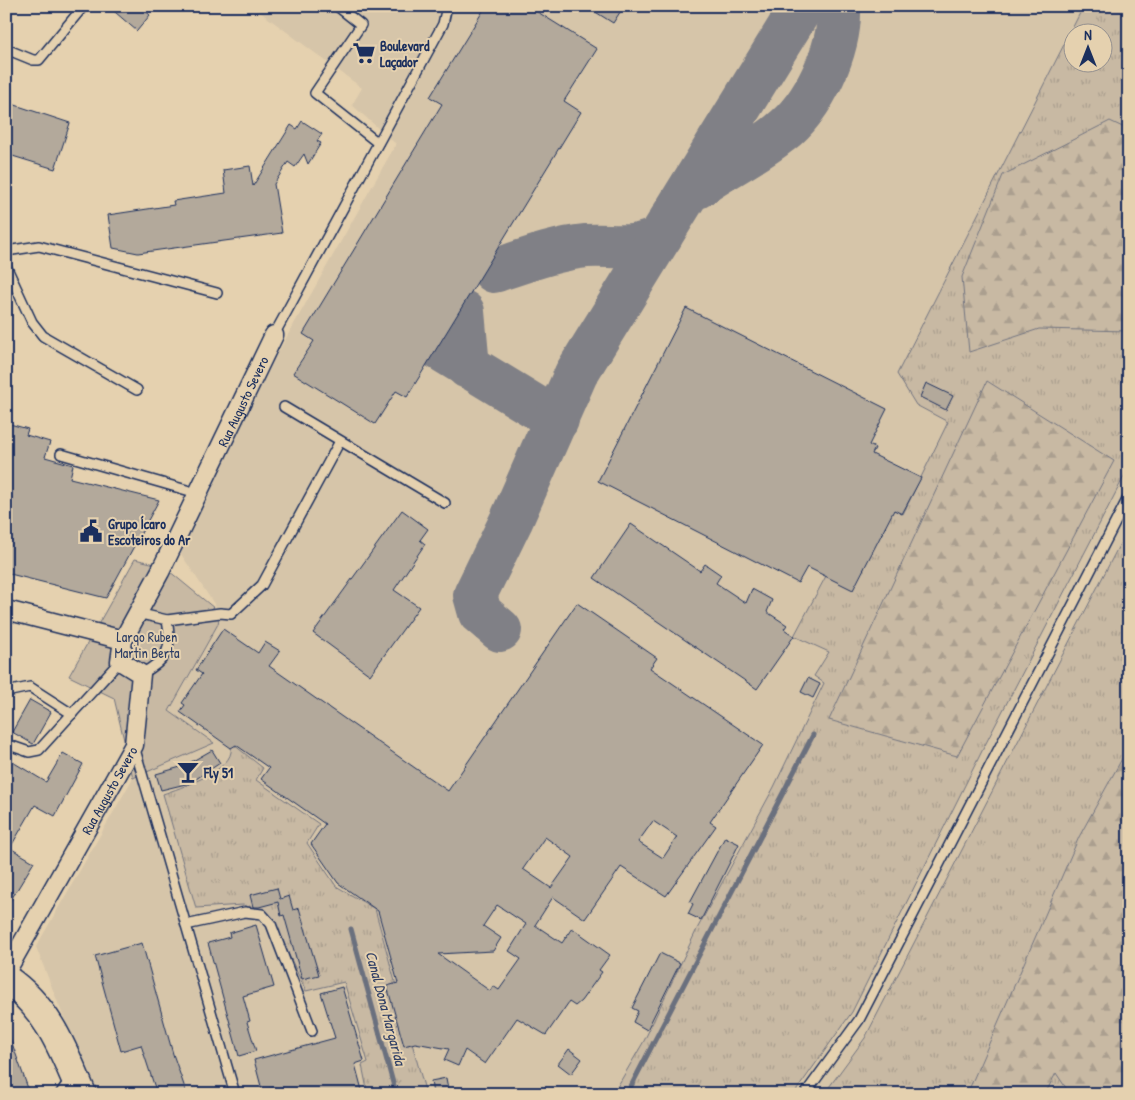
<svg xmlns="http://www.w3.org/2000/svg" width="1135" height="1100" font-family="'Patrick Hand',sans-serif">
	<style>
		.built { fill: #d6c5a9; fill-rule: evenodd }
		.grass { fill: url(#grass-tufts); stroke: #727480; fill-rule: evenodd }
		.forest { fill: url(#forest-firs); stroke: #727480 }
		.green { fill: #c8b9a3; stroke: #727480 }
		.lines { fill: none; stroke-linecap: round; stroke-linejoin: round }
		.stream { stroke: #6b6f7e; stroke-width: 5 }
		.taxiway { stroke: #808086; stroke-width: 44 }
		.building { fill: #b3a99b; stroke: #1b2f5e; fill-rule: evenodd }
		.service-casing { stroke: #1b2f5e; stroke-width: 12 }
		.minor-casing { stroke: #1b2f5e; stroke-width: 21 }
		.primary-casing { stroke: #1b2f5e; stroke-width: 31 }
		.service { stroke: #e5d1af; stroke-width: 9 }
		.minor { stroke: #e5d1af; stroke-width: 18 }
		.primary { stroke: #e5d1af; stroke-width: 28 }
		.labels { text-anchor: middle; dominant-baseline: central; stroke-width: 4; stroke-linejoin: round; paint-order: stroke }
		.poi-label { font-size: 14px; font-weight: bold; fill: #1b2f5e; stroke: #e5d1af; text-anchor: start }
		.street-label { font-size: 14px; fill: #1b2f5e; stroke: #e5d1af }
		.park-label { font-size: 14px; fill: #2c3d65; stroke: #e5d1af }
		.water-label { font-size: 15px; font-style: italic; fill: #2f3f66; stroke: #e5d1af }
	</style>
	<defs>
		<pattern id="grass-tufts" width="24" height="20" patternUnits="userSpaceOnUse" patternTransform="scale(1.25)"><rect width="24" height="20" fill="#c8b9a3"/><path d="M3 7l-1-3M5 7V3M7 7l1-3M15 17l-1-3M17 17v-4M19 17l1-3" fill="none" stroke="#ab9f8f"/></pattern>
		<pattern id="forest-firs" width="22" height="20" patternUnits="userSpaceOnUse" patternTransform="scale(1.25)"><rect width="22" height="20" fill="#c8b9a3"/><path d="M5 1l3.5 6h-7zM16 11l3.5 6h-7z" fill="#ab9f8f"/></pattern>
	</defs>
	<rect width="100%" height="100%" fill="#e5d1af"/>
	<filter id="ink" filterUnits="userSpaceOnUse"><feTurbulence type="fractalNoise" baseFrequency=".02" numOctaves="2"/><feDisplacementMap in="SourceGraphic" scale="10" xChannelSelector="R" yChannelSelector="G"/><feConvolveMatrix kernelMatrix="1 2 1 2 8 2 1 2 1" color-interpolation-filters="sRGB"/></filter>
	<g filter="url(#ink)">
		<path class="built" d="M252,6H1129V1094H94L36,947L133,778L214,743L169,711L218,624L220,613L179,551L272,363L396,144L352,105L362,88ZM1072,32H1102V62H1072Z"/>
		<g class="grass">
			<path d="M1069,6H1129V467L984,747L852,1012L794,1094H613L644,1041L697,929L774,787L824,683L814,676L829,652L794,636L826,576L894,510L903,514L948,422L916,405L897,374L1080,13ZM1072,32H1102V62H1072Z"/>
			<path d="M1129,526V1094H824L865,1038Z"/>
			<path d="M229,741L263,768L256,780L319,824L307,843L336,886L375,909L426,1094H368L362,1065L368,1062L344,982L306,991L270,915L243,905L196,908L163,794C180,788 228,772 231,752C232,749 230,744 229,741Z"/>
		</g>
		<g class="forest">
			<path d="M1110,121L1129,130V331L1039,329L969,352L962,277L1003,175Z"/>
			<path d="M987,381L1114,461L957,756L829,720Z"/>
			<path d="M1129,746V1094H1070L1056,1073L1045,1094H967L1079,837Z"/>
		</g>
		<path class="green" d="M135,559L163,566L220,613L218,624L169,711L214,743L133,778L114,698L69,676Z"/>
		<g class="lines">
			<g class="stream">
				<path d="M351,929L396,1094"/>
				<path d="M627,1094L813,735"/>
			</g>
			<g class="taxiway">
				<path d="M697,187C723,168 754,154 780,133C814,107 841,49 839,6"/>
				<path d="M494,271C524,261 555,249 586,246C614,244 636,252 661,236"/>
				<path d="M463,312L468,367"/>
				<path d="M432,344L557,420"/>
				<path d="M500,630L480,613L475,595L511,521L576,374L802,6"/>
			</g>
		</g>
		<g class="building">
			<path d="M108,6H140L150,15L137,31Z"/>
			<path d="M486,6H528L597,49L564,101L581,112L407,397L396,391L375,424L293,373L314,341L303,334L442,104L430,97Z"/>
			<path d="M586,6H624L613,23Z"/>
			<path d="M6,102L70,123L55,169L6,154Z"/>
			<path d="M302,121L322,134L317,141L321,143L308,164L304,154L295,167L288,162L274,184L282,233L138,253L113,248L108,215L174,205L173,201L226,193L223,170L250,166L253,186L291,125L297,129Z"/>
			<path d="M686,308L887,409L869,445L875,448L872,454L921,478L902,514L894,510L853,590L807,567L798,583L598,481Z"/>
			<path d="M926,383L953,396L946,410L920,397Z"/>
			<path d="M6,423L28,429L26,435L50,442L45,457L73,465L70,478L159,500L106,598L6,573Z"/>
			<path d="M402,510L428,529L420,540L425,544L394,590L419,607L370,675L313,633Z"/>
			<path d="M631,524L700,571L705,564L721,575L716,583L746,603L752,589L772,600L767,612L787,625L784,629L794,636L757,689L594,578Z"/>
			<path d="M577,603L657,658L650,668L763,745L710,822L716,826L666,896L621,867L585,919L553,897L535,925L562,943L572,928L610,955L599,970L602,972L581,1001L575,1006L569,1002L546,1035L517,1018L485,1064L465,1050L458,1066L444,1060L449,1049L415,1043L404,1046L387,986L398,983L378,911L338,883L311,844L325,824L261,779L269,768L236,745L231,748L180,712L185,705L182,703L202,674L196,670L223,629L258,653L265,642L280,651L269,666L448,791ZM653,821L677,837L663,858L638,842ZM545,837L573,857L551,888L523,869ZM497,905L526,924L509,951L521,959L499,990L493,986L490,991L438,954L493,951L501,938L483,926Z"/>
			<path d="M808,678L820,684L813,698L801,692Z"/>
			<path d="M30,700L51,712L33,744L12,732Z"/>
			<path d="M212,750L220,763L190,783L161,790L156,774L184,766Z"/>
			<path d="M63,753L83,764L55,816L35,805L10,848L34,862L6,908V758L46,782Z"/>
			<path d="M725,837L739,844L701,920L688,914L693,904L690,902Z"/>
			<path d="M277,888L280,899L289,896L293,910L299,908L319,975L302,979L284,915L281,916L278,902L259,907H253L250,895Z"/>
			<path d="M256,925L274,987L243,996L250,1021L247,1022L256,1051L239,1056L208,943L230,937L229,933Z"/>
			<path d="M142,943L173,1054L187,1094H157L141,1045L121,1051L95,956Z"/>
			<path d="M660,953L680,963L647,1030L633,1022L638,1011L632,1008Z"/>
			<path d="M342,987L364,1061L355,1064L363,1094H282L281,1087L276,1089L275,1087L262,1090L254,1060L335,1038L321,993Z"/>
			<path d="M8,1032L30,1094H6Z"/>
			<path d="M569,1049L582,1059L571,1074L558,1064Z"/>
			<path d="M446,1078L449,1094H433L431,1081Z"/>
		</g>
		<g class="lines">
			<defs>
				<g id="service">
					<path d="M337,6L361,25L315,93L378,143"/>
					<path d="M6,49L33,60H39L82,8"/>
					<path d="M6,251L39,246L217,293"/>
					<path d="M6,266L32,322L43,336L137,390"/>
					<path d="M274,335L443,24L447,6"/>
					<path d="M284,407L445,503"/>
					<path d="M61,454L197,493"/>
					<path d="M137,613L167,620C173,650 167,660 141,674"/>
					<path d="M167,620L220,613L231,614L262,585L340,441"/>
					<path d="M6,692L30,687L72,714"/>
					<path d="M6,744L29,752L39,750L120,661"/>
					<path d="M134,746L235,1094"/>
					<path d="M186,925L245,912L262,914L271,924L312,1031"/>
					<path d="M60,1094L71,1078"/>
					<path d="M805,1094L859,1020L1129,496"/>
				</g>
				<g id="minor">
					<path d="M6,610L123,640"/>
					<path id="s1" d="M6,972L134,745L141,674L120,661L123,640L160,572L274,335"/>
				</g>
				<path id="primary" d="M6,979C48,1008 63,1049 82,1094"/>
			</defs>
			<use href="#service" class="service-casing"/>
			<use href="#minor" class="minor-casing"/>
			<use href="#primary" class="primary-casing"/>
			<use href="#service" class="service"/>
			<use href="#minor" class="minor"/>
			<use href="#primary" class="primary"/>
		</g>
	</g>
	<defs>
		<symbol id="supermarket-bare" viewBox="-9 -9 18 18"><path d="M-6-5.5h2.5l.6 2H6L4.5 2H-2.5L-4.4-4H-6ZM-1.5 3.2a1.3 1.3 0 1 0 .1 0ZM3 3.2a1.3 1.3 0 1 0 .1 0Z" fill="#1b2f5e" stroke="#e5d1af" stroke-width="2.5" paint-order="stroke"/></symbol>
		<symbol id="civic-bare" viewBox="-9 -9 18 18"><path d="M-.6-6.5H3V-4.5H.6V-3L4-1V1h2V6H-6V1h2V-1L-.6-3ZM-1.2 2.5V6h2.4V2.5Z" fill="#1b2f5e" stroke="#e5d1af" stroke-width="2.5" paint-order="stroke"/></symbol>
		<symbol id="bar-bare" viewBox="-9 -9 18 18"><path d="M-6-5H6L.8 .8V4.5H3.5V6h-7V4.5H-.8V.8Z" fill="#1b2f5e" stroke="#e5d1af" stroke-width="2.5" paint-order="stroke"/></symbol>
	</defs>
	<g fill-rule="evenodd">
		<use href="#supermarket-bare" x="348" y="37" width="32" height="32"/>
		<use href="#civic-bare" x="75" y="515" width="32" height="32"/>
		<use href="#bar-bare" x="172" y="756" width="32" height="32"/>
	</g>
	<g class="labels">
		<g class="poi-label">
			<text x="380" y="45">Boulevard<tspan x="380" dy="16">Laçador</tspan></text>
			<text x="108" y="523">Grupo Ícaro<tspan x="108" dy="16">Escoteiros do Ar</tspan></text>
			<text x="204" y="772">Fly 51</text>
		</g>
		<g class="street-label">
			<text stroke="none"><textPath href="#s1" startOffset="645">Rua Augusto Severo</textPath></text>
			<text stroke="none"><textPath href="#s1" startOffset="209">Rua Augusto Severo</textPath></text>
		</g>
		<g class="park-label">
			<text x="147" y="636">Largo Ruben<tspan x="147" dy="16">Martin Berta</tspan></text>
		</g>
		<g class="water-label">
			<text transform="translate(386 1008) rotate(75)">Canal Dona Margarida</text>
		</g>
	</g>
	<rect width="1135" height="1100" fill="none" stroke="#e5d1af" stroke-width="25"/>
	<rect x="12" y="12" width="1110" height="1075" fill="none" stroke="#1b2f5e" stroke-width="2" filter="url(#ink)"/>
	<g transform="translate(1088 48)"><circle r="24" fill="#e5d1af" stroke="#94908f"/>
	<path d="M0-4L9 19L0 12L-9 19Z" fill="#1b2f5e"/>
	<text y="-8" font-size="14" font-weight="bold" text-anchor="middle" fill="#1b2f5e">N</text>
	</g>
</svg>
